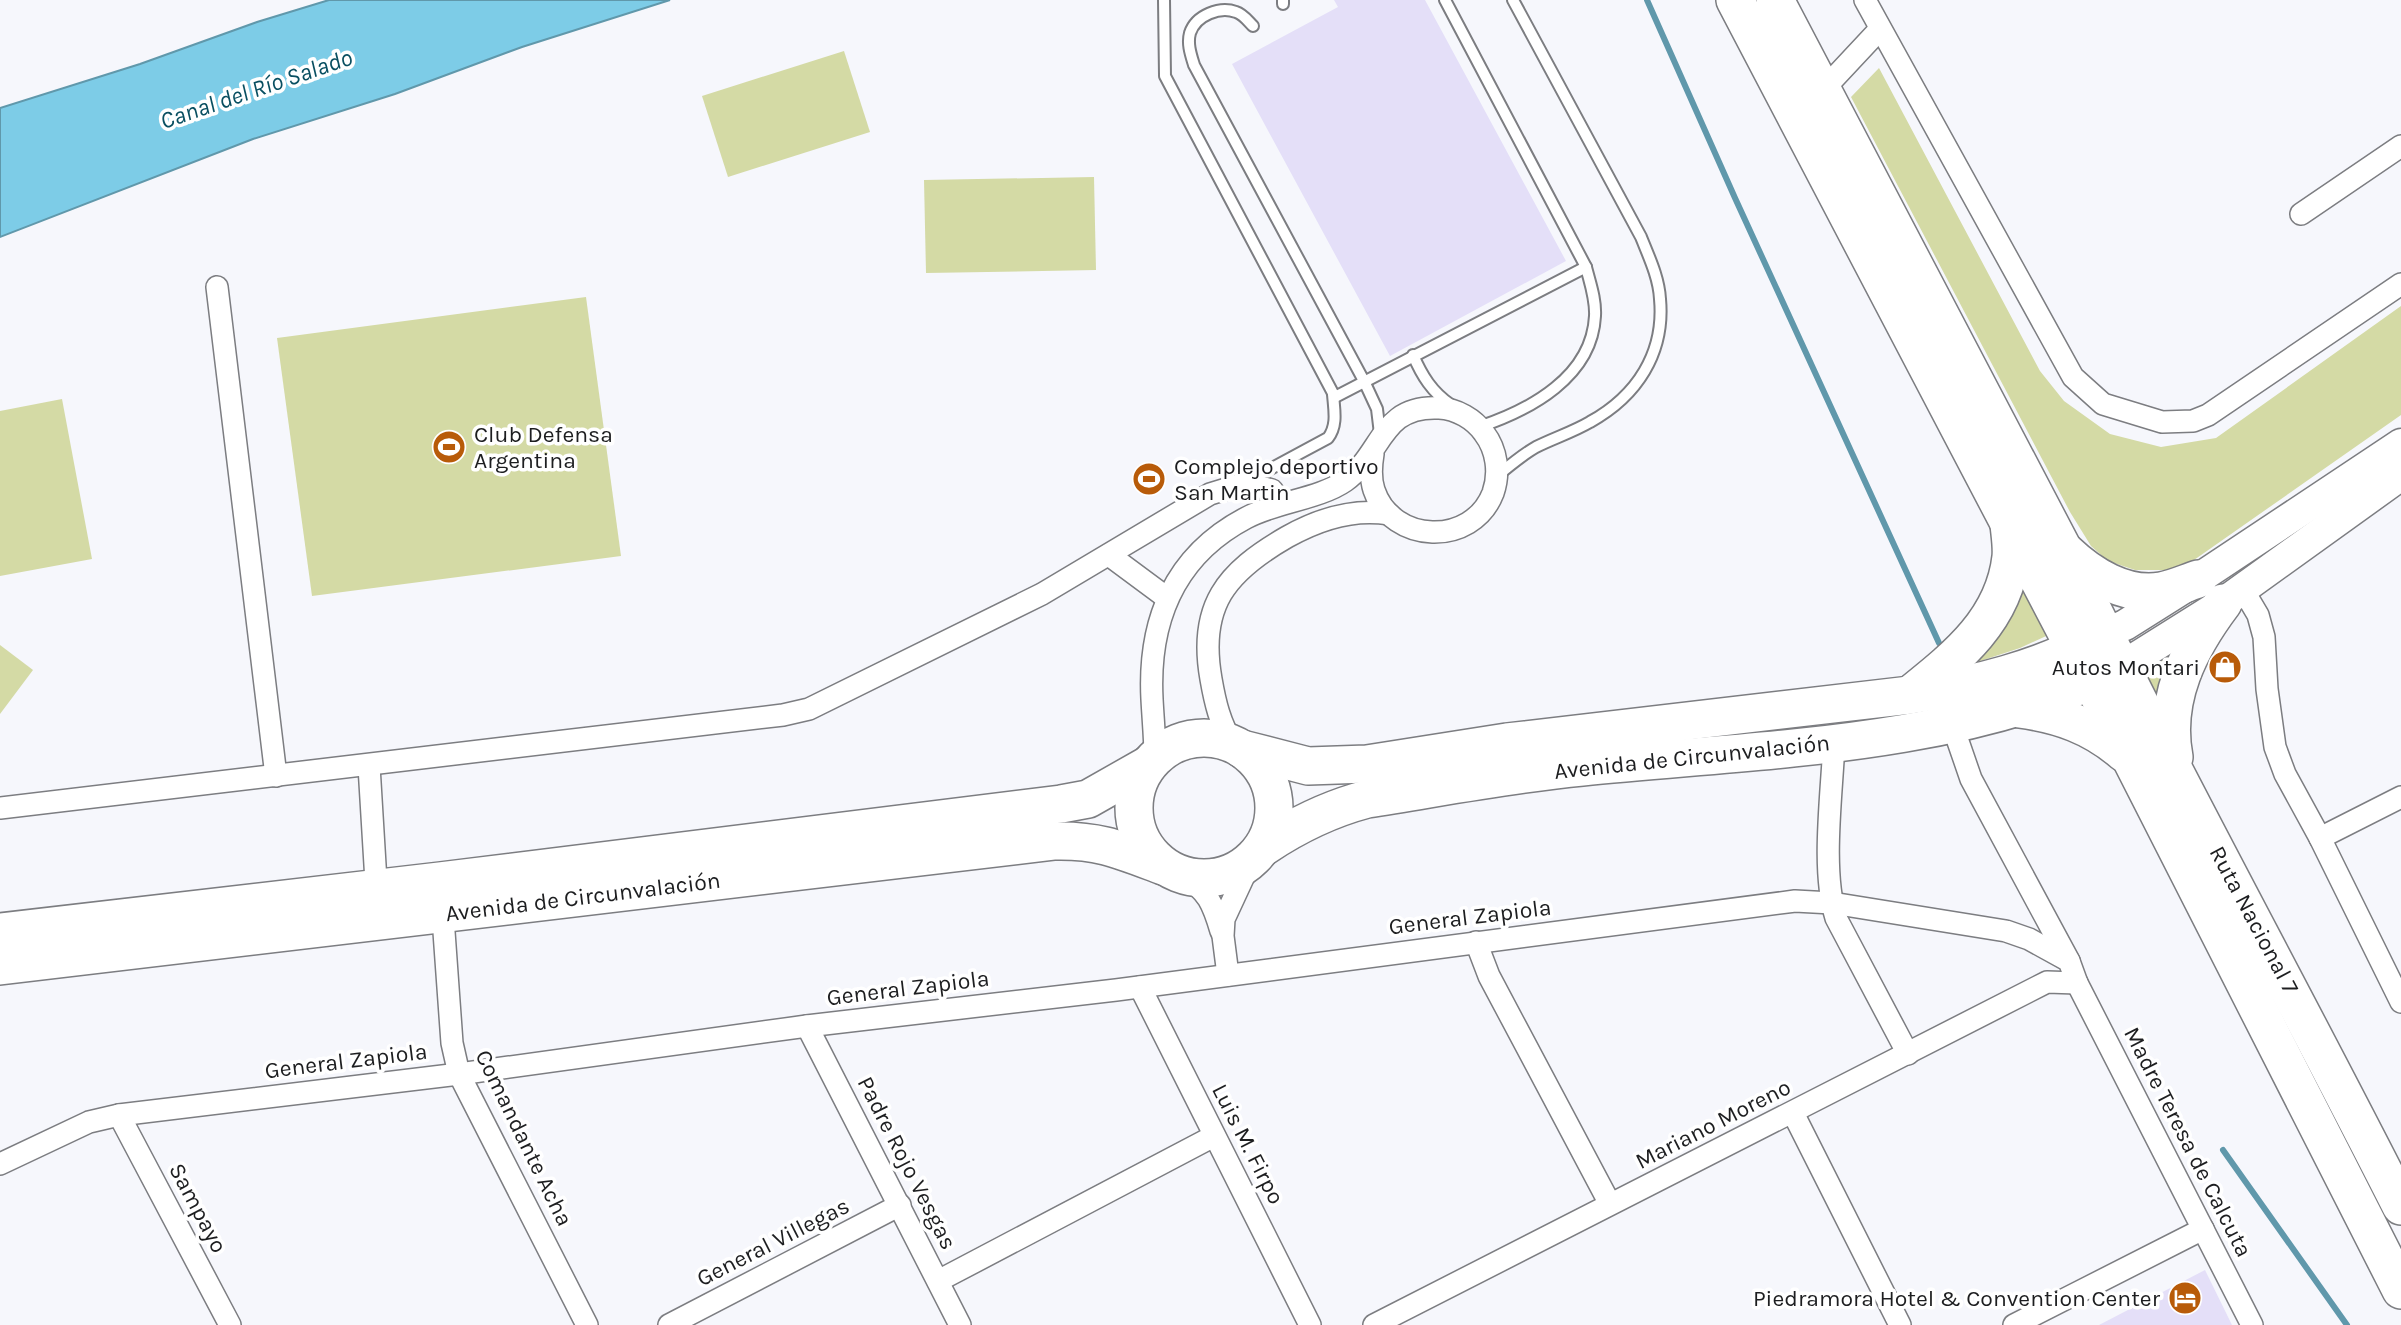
<svg xmlns="http://www.w3.org/2000/svg" width="2401" height="1325" font-family="Karla,sans-serif">
	<style>
		.green { fill: #d4daa5 }
		.water { fill: #7dcce7; stroke: #6098ab; stroke-width: 2 }
		.lines { fill: none; stroke-linecap: round; stroke-linejoin: round }
		.stream { stroke: #6098ab; stroke-width: 6 }
		.building { fill: #e4dff8 }
		.service-casing { stroke: #7c7d81; stroke-width: 14 }
		.minor-casing { stroke: #7c7d81; stroke-width: 24 }
		.secondary-casing { stroke: #7c7d81; stroke-width: 33 }
		.trunk-casing { stroke: #7c7d81; stroke-width: 40 }
		.service { stroke: #fff; stroke-width: 10 }
		.minor { stroke: #fff; stroke-width: 21 }
		.secondary { stroke: #fff; stroke-width: 30 }
		.trunk { stroke: #fff; stroke-width: 37 }
		.labels { text-anchor: middle; dominant-baseline: central; stroke-width: 7; stroke-linejoin: round; paint-order: stroke }
		.poi-label { font-size: 23px; fill: #1d1e20; stroke: #fff; text-anchor: start }
		.street-label { font-size: 23px; fill: #1d1e20; stroke: #fff }
		.water-label { font-size: 24px; font-style: italic; fill: #094f61; stroke: #fff }
	</style>
	<rect width="100%" height="100%" fill="#f6f7fc"/>
	<g class="green">
		<path d="M844,51L870,132L728,177L702,96Z"/>
		<path d="M1879,68L2040,371L2064,401L2110,434L2161,447L2216,438L2401,306V415L2194,560L2171,570H2135L2108,561L2091,546L2070,512L1851,97Z"/>
		<path d="M1094,177L1096,270L926,273L924,180Z"/>
		<path d="M586,297L621,556L312,596L277,338Z"/>
		<path d="M62,399L92,559L0,576V411Z"/>
		<path d="M2024,575L2055,632L2020,648L1962,667Z"/>
		<path d="M2186,642L2161,710L2138,669Z"/>
		<path d="M0,645L33,670L0,714Z"/>
	</g>
	<path class="water" d="M329,0H670L522,47L395,94L253,139L0,237V108L140,64L257,22Z"/>
	<g class="lines">
		<g class="stream">
			<path d="M1647,0L1735,198L1939,643"/>
			<path d="M2223,1150L2347,1325"/>
		</g>
	</g>
	<g class="building">
		<path d="M1334,0H1425L1566,261L1390,356L1232,64L1338,7Z"/>
		<path d="M2205,1270L2232,1325H2099Z"/>
	</g>
	<g class="lines">
		<defs>
			<g id="service">
				<path d="M1164,0L1165,76L1335,397L1586,267"/>
				<path d="M1445,0L1586,267C1590,283 1596,299 1595,316C1592,377 1530,410 1479,427"/>
				<path d="M1283,4V0"/>
				<path d="M1253,26C1248,21 1243,14 1236,12C1220,6 1196,15 1190,33C1187,44 1191,55 1194,65L1364,381L1377,409L1380,434"/>
				<path d="M1413,355C1422,376 1432,392 1451,405"/>
				<path d="M1497,476C1509,466 1522,455 1536,447C1554,438 1573,432 1590,422C1637,396 1665,353 1660,299C1659,278 1649,257 1641,237L1513,0"/>
				<path d="M1248,481L1328,438C1338,425 1334,409 1333,394"/>
			</g>
			<g id="minor">
				<path d="M1865,0L2073,377L2103,404L2162,422L2193,421L2208,415L2401,284"/>
				<path d="M1822,91L1880,29"/>
				<path d="M2301,214L2401,146"/>
				<path d="M217,287L276,776"/>
				<path d="M1109,555L1167,598"/>
				<path d="M2242,588L2258,615L2264,637L2267,689L2275,747L2285,774L2320,838L2401,1002"/>
				<path d="M1952,724L1971,779L2069,961"/>
				<path d="M1834,742C1832,794 1821,869 1836,918L1908,1054"/>
				<path d="M1233,744C1220,724 1215,702 1211,679C1198,606 1226,572 1287,537C1319,519 1353,508 1389,514"/>
				<path d="M1155,758C1155,738 1153,719 1152,699C1148,621 1174,556 1246,518C1275,502 1319,499 1345,481C1383,454 1380,405 1439,408C1457,409 1474,419 1484,433C1497,450 1500,473 1493,493C1472,547 1392,544 1374,490C1370,478 1371,466 1373,454"/>
				<path d="M369,766L377,898"/>
				<path d="M0,808L783,715L809,709L1042,594L1210,494L1246,483L1272,490L1281,503"/>
				<path d="M2320,838L2401,797"/>
				<path d="M1184,876C1208,891 1213,904 1221,931"/>
				<path d="M442,904L452,1043L459,1074L587,1325"/>
				<path d="M1476,942L1489,976L1610,1204"/>
				<path d="M1228,975L1223,936L1224,919L1250,863"/>
				<path d="M1140,987L1310,1325"/>
				<path d="M807,1026L960,1325"/>
				<path d="M1793,1113L1900,1325"/>
				<path d="M119,1115L230,1325"/>
				<path d="M0,1164L89,1122L119,1115L459,1074L807,1026L1116,990L1795,901L1832,903L2006,931L2029,939L2069,961L2077,983L2252,1325"/>
				<path d="M938,1281L1214,1136"/>
				<path d="M669,1325L900,1205"/>
				<path d="M1374,1325L2047,982L2077,983"/>
				<path d="M2014,1325L2203,1229"/>
			</g>
			<g id="secondary">
				<path d="M2104,634L2125,625L2198,579L2401,444"/>
				<path d="M2121,667L2223,603L2401,475"/>
			</g>
			<g id="trunk">
				<path d="M1735,0L2075,649L2401,1290"/>
				<path d="M1775,0L2063,549C2170,771 2290,987 2401,1206"/>
				<path d="M2066,552C2090,575 2125,597 2161,591C2173,589 2186,583 2198,579"/>
				<path d="M1911,694C1957,657 2004,620 2011,557C2012,546 2010,535 2009,524"/>
				<path d="M2019,709C2059,714 2093,726 2124,753"/>
				<circle cx="1204" cy="808" r="70"/>
				<path d="M1242,749L1308,766L1367,764L1507,742L1910,695C1976,685 2038,669 2097,638"/>
				<path d="M2174,757C2163,699 2189,648 2223,603"/>
				<path d="M1265,846C1298,824 1329,809 1367,799C1438,788 1510,774 1582,767C1756,749 1950,748 2111,672"/>
				<path d="M0,932L440,881L1061,804L1088,799L1148,765"/>
				<path d="M0,966L1055,841C1100,840 1121,850 1163,866"/>
			</g>
		</defs>
		<use href="#service" class="service-casing"/>
		<use href="#minor" class="minor-casing"/>
		<use href="#secondary" class="secondary-casing"/>
		<use href="#trunk" class="trunk-casing"/>
		<use href="#service" class="service"/>
		<use href="#minor" class="minor"/>
		<use href="#secondary" class="secondary"/>
		<use href="#trunk" class="trunk"/>
	</g>
	<defs>
		<symbol id="stadium-disc" viewBox="-11 -11 22 22"><circle r="9.5" fill="#b85b09" stroke="#fff"/><path d="M0-5a6.5 5 0 1 0 0 10a6.5 5 0 1 0 0-10ZM-3.5-1.8h7v3.6h-7Z" fill="#fff"/></symbol>
		<symbol id="shop-disc" viewBox="-11 -11 22 22"><circle r="9.5" fill="#b85b09" stroke="#fff"/><path d="M-5-2.5h2.3a2.7 3.5 0 0 1 5.4 0H5L5.5 6h-11ZM-1.5-2.5h3a1.5 2.3 0 0 0-3 0Z" fill="#fff"/></symbol>
		<symbol id="hotel-disc" viewBox="-11 -11 22 22"><circle r="9.5" fill="#b85b09" stroke="#fff"/><path d="M-6-4.5h1.5V1H6V5H4.5V3h-9V5H-6ZM-4 0a1.8 1.8 0 1 1 3.6 0ZM.5 0V-2.5h3Q6-2.5 6 0Z" fill="#fff"/></symbol>
	</defs>
	<g fill-rule="evenodd">
		<use href="#stadium-disc" x="430" y="428" width="38" height="38"/>
		<use href="#stadium-disc" x="1130" y="460" width="38" height="38"/>
		<use href="#shop-disc" x="2206" y="648" width="38" height="38"/>
		<use href="#hotel-disc" x="2166" y="1279" width="38" height="38"/>
	</g>
	<g class="labels">
		<g class="poi-label">
			<text x="474" y="434">Club Defensa<tspan x="474" dy="26">Argentina</tspan></text>
			<text x="1174" y="466">Complejo deportivo<tspan x="1174" dy="26">San Martin</tspan></text>
			<text x="2200" y="667" text-anchor="end">Autos Montari</text>
			<text x="2160" y="1298" text-anchor="end">Piedramora Hotel &amp; Convention Center</text>
		</g>
		<g class="street-label">
			<text transform="translate(1692 757) rotate(-6)">Avenida de Circunvalación</text>
			<text transform="translate(583 897) rotate(-7)">Avenida de Circunvalación</text>
			<text transform="translate(1470 917) rotate(-7)">General Zapiola</text>
			<text transform="translate(2254 920) rotate(62)">Ruta Nacional 7</text>
			<text transform="translate(908 988) rotate(-7)">General Zapiola</text>
			<text transform="translate(346 1061) rotate(-7)">General Zapiola</text>
			<text transform="translate(1713 1124) rotate(-27)">Mariano Moreno</text>
			<text transform="translate(524 1138) rotate(64)">Comandante Acha</text>
			<text transform="translate(2188 1142) rotate(63)">Madre Teresa de Calcuta</text>
			<text transform="translate(1248 1144) rotate(63)">Luis M. Firpo</text>
			<text transform="translate(907 1163) rotate(63)">Padre Rojo Vesgas</text>
			<text transform="translate(198 1208) rotate(62)">Sampayo</text>
			<text transform="translate(773 1242) rotate(-27)">General Villegas</text>
		</g>
		<g class="water-label">
			<text transform="translate(256 89) rotate(-19)">Canal del Río Salado</text>
		</g>
	</g>
</svg>
